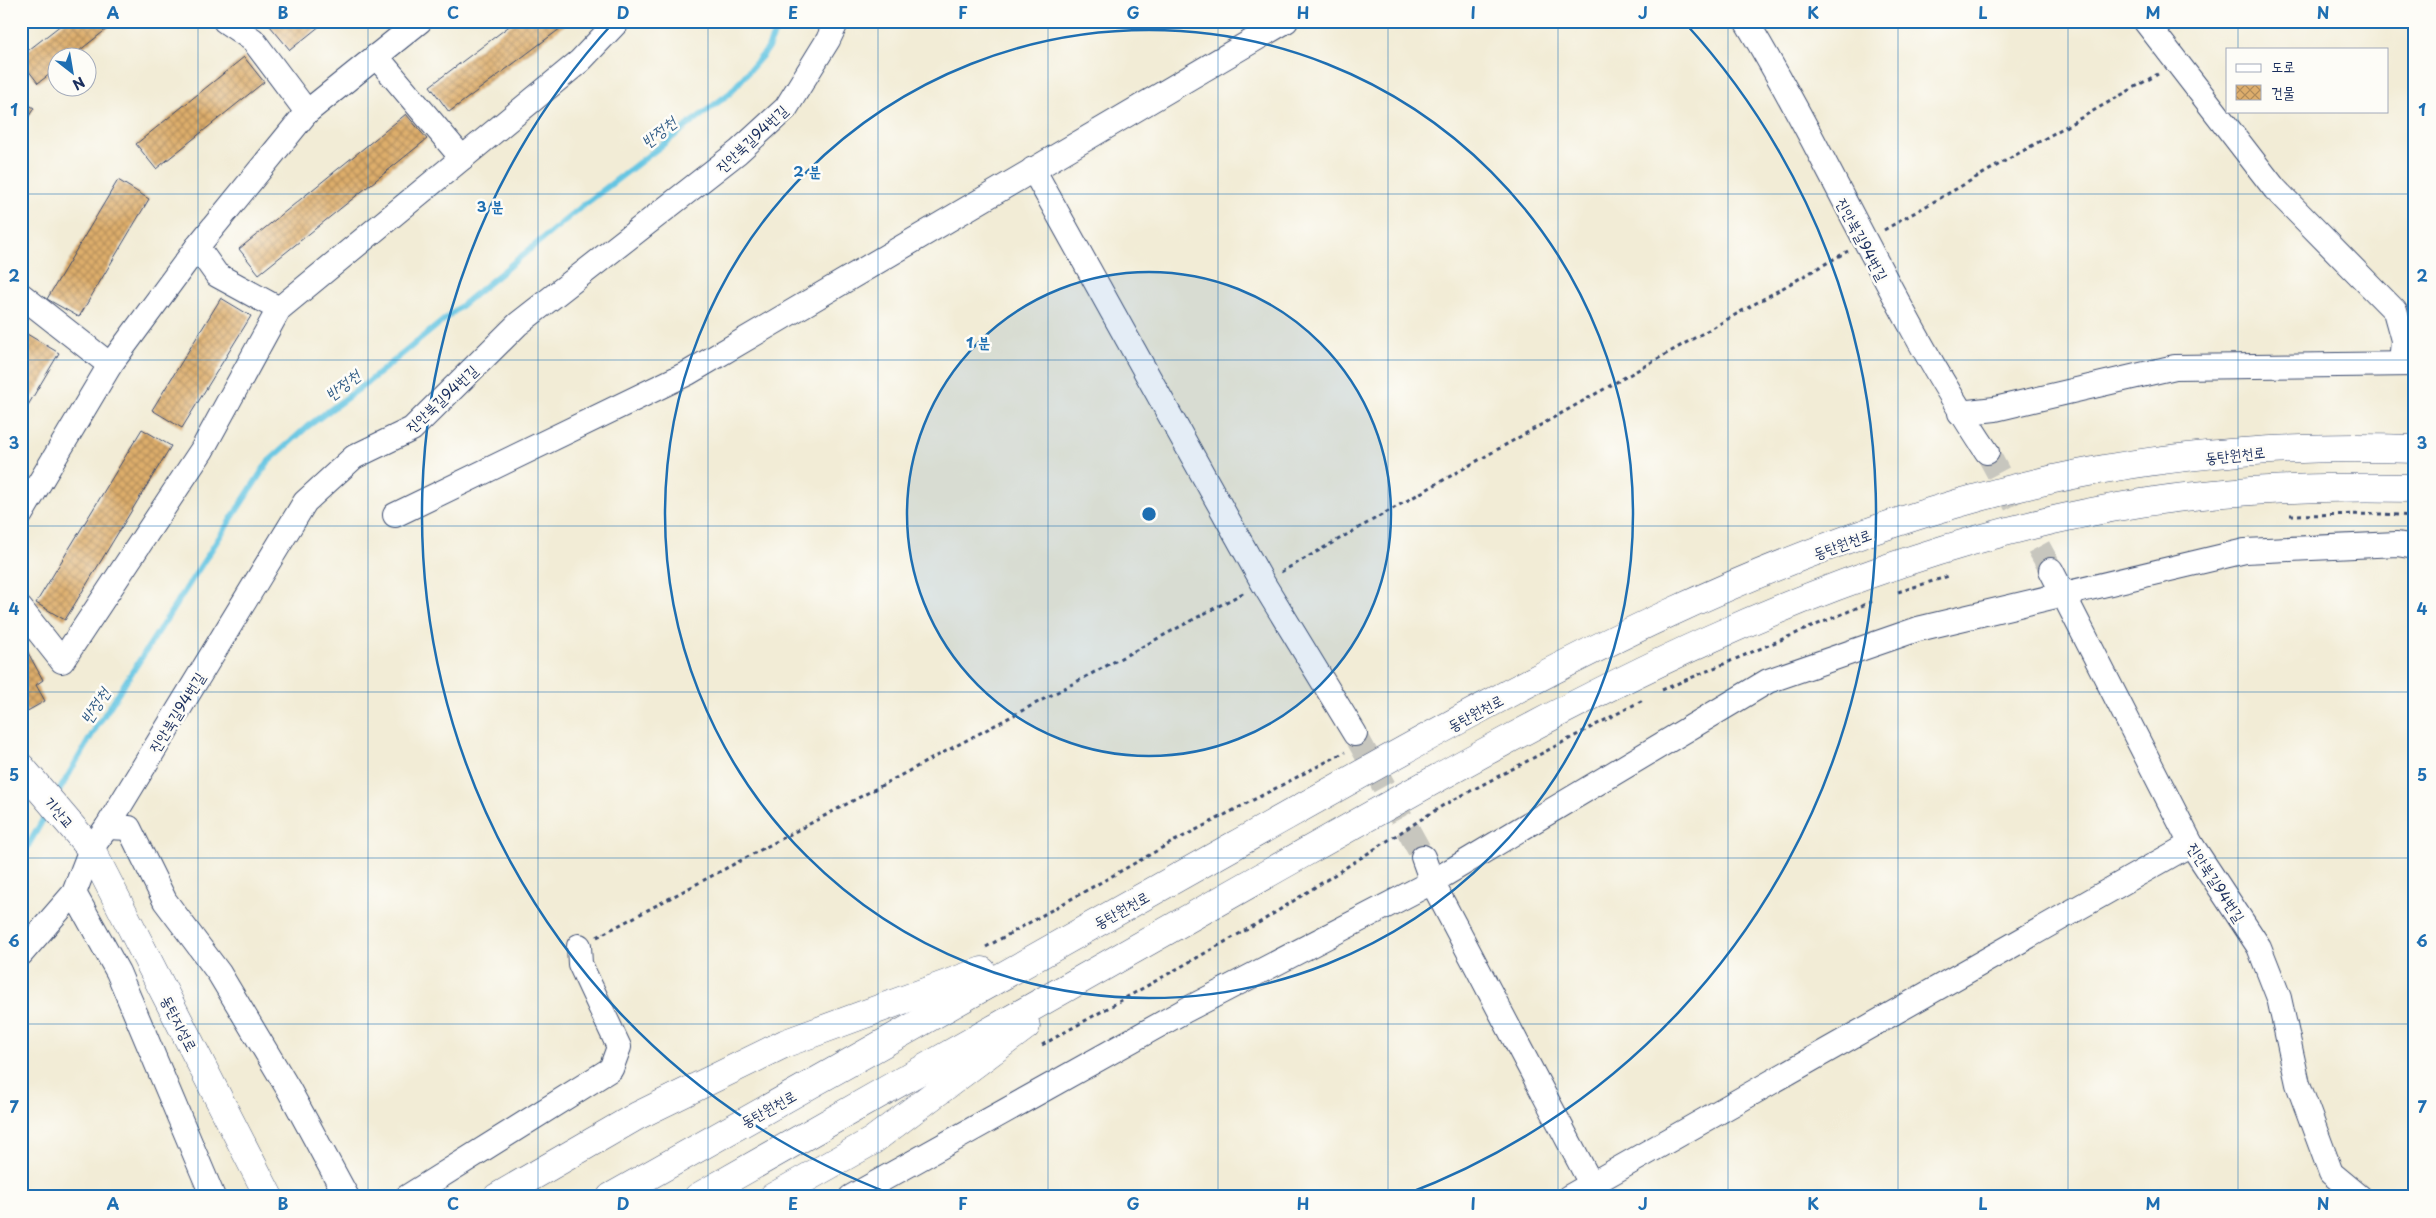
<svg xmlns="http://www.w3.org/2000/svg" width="2436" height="1218" font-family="'Playpen Sans','Poor Story',sans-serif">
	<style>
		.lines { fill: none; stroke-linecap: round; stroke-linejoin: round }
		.stream { stroke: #64c5e2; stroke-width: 6 }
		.building { fill: url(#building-cross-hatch) }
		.minor-tunnel { stroke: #c7c6be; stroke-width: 24; stroke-dasharray: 24 12; stroke-linecap: butt }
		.minor-casing { stroke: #3b4b70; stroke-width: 26 }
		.major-casing { stroke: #3b4b70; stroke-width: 29 }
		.path { stroke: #3b4b70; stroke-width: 3; stroke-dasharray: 4 4; stroke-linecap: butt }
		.minor { stroke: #fff; stroke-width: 24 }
		.major { stroke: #fff; stroke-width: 28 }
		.grid { fill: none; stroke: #1f6fb2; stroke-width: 1; stroke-opacity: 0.55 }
		.ring { fill: none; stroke: #1f6fb2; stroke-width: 2.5 }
		.labels { text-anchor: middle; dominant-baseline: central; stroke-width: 5; stroke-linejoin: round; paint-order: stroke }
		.street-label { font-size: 15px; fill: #1b2f5e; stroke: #fdfcf7 }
		.water-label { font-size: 16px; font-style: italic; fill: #315c86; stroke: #fdfcf7 }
		.centre { fill: #1f6fb2; stroke: #fdfcf7; stroke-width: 2.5 }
		.ring-label { font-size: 15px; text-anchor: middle; font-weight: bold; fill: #1f6fb2; stroke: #fdfcf7; stroke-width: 5; stroke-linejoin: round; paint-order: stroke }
		.neatline { fill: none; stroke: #1f6fb2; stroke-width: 2 }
		.grid-label { font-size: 16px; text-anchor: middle; font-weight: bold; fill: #1f6fb2 }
	</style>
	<defs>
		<pattern id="building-cross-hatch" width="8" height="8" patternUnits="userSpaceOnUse" patternTransform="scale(1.25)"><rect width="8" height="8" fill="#ddad6b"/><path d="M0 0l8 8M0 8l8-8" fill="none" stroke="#b28d5b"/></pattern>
	</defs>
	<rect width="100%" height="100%" fill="#fdfcf7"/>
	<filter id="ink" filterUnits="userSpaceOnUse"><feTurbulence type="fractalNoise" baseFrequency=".02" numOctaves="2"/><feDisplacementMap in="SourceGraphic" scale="10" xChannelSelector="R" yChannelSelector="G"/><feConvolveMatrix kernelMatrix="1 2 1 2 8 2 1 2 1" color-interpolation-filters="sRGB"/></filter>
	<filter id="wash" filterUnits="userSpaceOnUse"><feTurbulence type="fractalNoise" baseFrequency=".0096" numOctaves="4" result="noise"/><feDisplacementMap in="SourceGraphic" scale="20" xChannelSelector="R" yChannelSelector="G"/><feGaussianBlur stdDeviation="1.12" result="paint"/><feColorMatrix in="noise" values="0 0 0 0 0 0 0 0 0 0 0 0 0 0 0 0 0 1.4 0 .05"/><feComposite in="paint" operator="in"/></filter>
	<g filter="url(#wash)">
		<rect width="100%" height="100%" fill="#f2ecd6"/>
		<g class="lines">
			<g class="stream">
				<path d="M55,798L94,731L268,462L308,426L367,383L580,208L730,93L767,50L780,21"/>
				<path d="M21,858L49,809"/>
			</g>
		</g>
		<g id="blocks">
			<g class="building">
				<path d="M66,21H117L70,58H58V68L38,83L21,61V56Z"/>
				<path d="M275,21H326L290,50L270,26Z"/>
				<path d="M516,21H562L565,25L449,112L430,86Z"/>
				<path d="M244,57L264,82L156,169L136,144Z"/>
				<path d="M21,100L34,108L21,129Z"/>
				<path d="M406,114L427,139L259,274L239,249Z"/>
				<path d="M118,180L149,199L79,317L47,299Z"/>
				<path d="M221,298L251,316L182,428L152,410Z"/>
				<path d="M27,334L59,353L21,417V343Z"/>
				<path d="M142,429L171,446L65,620L36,603Z"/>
				<path d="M21,640L43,680L36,685L45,701L24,713L21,709Z"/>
			</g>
		</g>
	</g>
	<g filter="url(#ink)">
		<use href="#blocks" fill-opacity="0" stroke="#3b4b70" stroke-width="1"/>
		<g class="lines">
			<g class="minor-tunnel">
				<path d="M1987,452L2051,570"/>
				<path d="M1355,734L1423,857"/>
			</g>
			<defs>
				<g id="minor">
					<path d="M225,21L253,40L307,112"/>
					<path d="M1746,21C1831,162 1895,315 1987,452"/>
					<path d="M2145,21L2275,189L2395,311L2403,340L2401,364"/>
					<path d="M376,56L462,158"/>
					<path d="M1033,169L1263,583L1355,734"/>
					<path d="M197,247L217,275L279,309"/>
					<path d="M21,295L110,365"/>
					<path d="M1960,413L1995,409L2175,367L2415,364"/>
					<path d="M21,514L110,365L197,247L307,112L420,21"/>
					<path d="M395,515L688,373L1286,21"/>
					<path d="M2051,570L2191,844L2259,947L2279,998L2298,1084L2331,1173L2360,1197"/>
					<path d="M21,609L62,661L202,450L279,309L580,61L618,21"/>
					<path d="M107,827L129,828L165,901L219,973L289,1090L347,1197"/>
					<path d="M1423,857L1432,882L1598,1197"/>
					<path d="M74,893L118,972L213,1197"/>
					<path d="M21,954L74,893L91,849L107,827L305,502L354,457L412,429L518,324L738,152L786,108L828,40L837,21"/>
					<path d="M407,1197L611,1069L619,1047L580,964L579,946"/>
					<path d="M851,1197L1186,1010L1432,882L1768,681L1918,629L2245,551L2397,544L2415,547"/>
					<path d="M1569,1197L2191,844"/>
				</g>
				<g id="major">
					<path d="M21,767L91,849L269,1197"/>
					<path d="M497,1197L637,1116L786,1043L982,971"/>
					<path d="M611,1197C819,1079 1027,962 1235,845C1502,695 1774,534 2078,474C2188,452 2303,445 2415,449"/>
					<path d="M698,1197C890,1088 1082,978 1274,870C1548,715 1826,553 2141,503C2231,489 2324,486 2415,488"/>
					<path d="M773,1197L872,1141L1026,1026"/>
				</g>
			</defs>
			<use href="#minor" class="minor-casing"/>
			<use href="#major" class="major-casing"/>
			<g class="path">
				<path d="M1884,230L2158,74"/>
				<path d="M2290,515L2381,514L2415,516"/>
				<path d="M1281,572L1848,251"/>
				<path d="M1898,592L1949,576"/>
				<path d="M1662,690L1873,601"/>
				<path d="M597,937L1245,592"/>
				<path d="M986,947L1167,845L1345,752"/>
				<path d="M1042,1045L1262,921L1442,806L1643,700"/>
			</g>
			<use href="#minor" class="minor"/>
			<use href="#major" class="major"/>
		</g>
	</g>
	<path class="grid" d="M198,21V1197M368,21V1197M538,21V1197M708,21V1197M878,21V1197M1048,21V1197M1218,21V1197M1388,21V1197M1558,21V1197M1728,21V1197M1898,21V1197M2068,21V1197M2238,21V49M2238,111V1197M21,194H2415M21,360H2415M21,526H2415M21,692H2415M21,858H2415M21,1024H2415"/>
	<circle cx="1149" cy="514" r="242" fill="#1f6fb2" fill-opacity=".12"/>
	<g class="ring">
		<circle cx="1149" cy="514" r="242"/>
		<circle cx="1149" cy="514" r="484"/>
		<path d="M894 1195A727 727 0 0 1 613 23M1685 23A727 727 0 0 1 1404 1195"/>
	</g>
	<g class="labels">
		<g class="street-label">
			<text transform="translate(751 138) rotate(-43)">진안북길94번길</text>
			<text transform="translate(1863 239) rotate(62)">진안북길94번길</text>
			<text transform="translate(441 398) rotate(-43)">진안북길94번길</text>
			<text transform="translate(2235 454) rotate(-6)">동탄원천로</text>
			<text transform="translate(1842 543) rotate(-20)">동탄원천로</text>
			<text transform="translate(176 712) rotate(-58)">진안북길94번길</text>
			<text transform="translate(1475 712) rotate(-28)">동탄원천로</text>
			<text transform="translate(60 812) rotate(49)">기산교</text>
			<text transform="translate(2217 882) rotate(57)">진안북길94번길</text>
			<text transform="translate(1121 909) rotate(-29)">동탄원천로</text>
			<text transform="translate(180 1023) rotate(63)">동탄지성로</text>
			<text transform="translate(768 1108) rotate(-29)">동탄원천로</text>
		</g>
		<g class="water-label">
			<text transform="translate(658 131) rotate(-38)">반정천</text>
			<text transform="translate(342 384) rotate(-37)">반정천</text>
			<text transform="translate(94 705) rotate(-57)">반정천</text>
		</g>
	</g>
	<circle cx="1149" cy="514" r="8" class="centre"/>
	<g class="ring-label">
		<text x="807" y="177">2 분</text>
		<text x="490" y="212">3 분</text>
		<text x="978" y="348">1 분</text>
	</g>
	<rect width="2436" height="1218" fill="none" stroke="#fdfcf7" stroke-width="55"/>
	<rect x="2226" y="48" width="162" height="65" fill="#fdfcf7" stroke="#a3aaba"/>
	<rect x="2236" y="64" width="25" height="8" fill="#ffffff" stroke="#a3aaba"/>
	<text x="2271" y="72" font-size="15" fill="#1b2f5e">도로</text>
	<rect x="2236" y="85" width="25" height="15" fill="url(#building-cross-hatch)" stroke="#a3aaba"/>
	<text x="2271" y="98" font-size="15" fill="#1b2f5e">건물</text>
	<g transform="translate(72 72) rotate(149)"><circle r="24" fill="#fdfcf7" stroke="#a3aaba"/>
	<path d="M0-4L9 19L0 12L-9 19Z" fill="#1f6fb2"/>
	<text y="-8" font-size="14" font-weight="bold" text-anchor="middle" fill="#1b2f5e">N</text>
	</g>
	<rect x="28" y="28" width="2380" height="1162" class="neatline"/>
	<g class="grid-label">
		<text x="113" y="19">A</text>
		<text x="283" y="19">B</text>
		<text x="453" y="19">C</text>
		<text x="623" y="19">D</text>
		<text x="793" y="19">E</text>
		<text x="963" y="19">F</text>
		<text x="1133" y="19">G</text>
		<text x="1303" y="19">H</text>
		<text x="1473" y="19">I</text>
		<text x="1643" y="19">J</text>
		<text x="1813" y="19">K</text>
		<text x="1983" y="19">L</text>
		<text x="2153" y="19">M</text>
		<text x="2323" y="19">N</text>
		<text x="14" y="116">1</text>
		<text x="2422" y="116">1</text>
		<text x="14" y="282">2</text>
		<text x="2422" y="282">2</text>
		<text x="14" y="449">3</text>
		<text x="2422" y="449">3</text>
		<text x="14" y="615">4</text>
		<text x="2422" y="615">4</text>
		<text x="14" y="781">5</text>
		<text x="2422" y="781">5</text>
		<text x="14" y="947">6</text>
		<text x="2422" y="947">6</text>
		<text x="14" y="1113">7</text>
		<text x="2422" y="1113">7</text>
		<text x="113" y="1210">A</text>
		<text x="283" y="1210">B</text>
		<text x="453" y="1210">C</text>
		<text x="623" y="1210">D</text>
		<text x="793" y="1210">E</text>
		<text x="963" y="1210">F</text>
		<text x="1133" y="1210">G</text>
		<text x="1303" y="1210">H</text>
		<text x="1473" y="1210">I</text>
		<text x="1643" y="1210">J</text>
		<text x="1813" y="1210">K</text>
		<text x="1983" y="1210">L</text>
		<text x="2153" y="1210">M</text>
		<text x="2323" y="1210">N</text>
	</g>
</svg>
